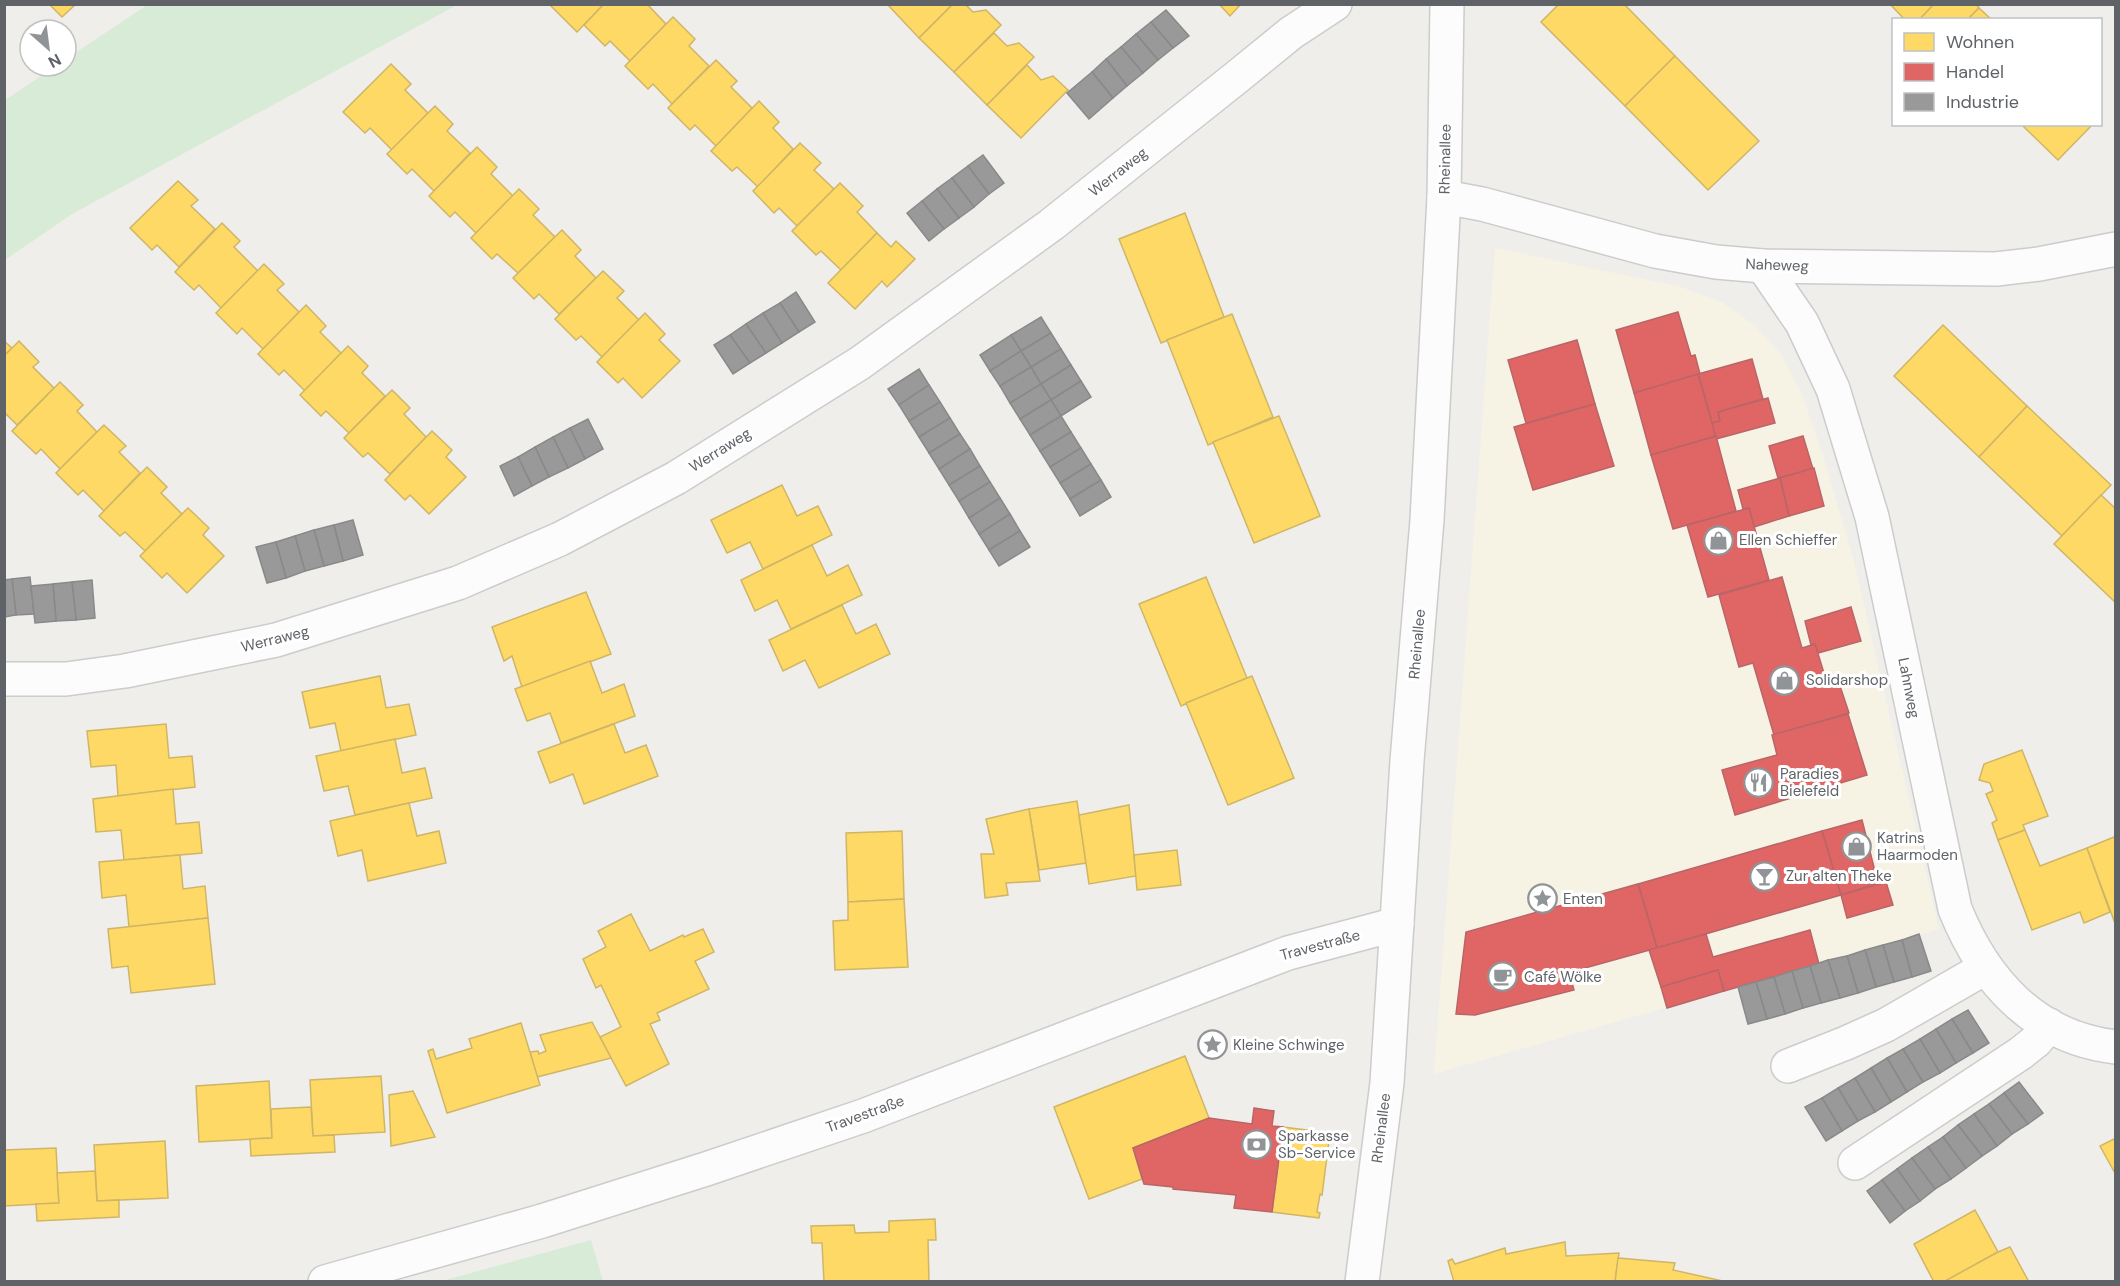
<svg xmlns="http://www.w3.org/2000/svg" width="2120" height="1286" font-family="'DM Sans',sans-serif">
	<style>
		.commercial { fill: #f7f3e4 }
		.green { fill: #d8ebd6 }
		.homes { fill: #ffd966; stroke: #cfb667; stroke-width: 1.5 }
		.shops { fill: #e06666; stroke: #b96567; stroke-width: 1.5 }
		.industry { fill: #999; stroke: #88898a; stroke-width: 1.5 }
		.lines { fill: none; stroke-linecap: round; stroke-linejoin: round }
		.minor-casing { stroke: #cbcccc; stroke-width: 36 }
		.minor { stroke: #fdfcfc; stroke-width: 33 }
		.labels { text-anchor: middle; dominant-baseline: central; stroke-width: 6; stroke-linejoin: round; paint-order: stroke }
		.street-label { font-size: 15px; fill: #5f6368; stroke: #fff }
		.poi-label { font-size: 15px; fill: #5f6368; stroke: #fff; text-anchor: start }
	</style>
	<rect width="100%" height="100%" fill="#efeeea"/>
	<path class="commercial" d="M1495,248L1681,287L1723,303L1754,325L1780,353L1801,392L1823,456L1853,558L1939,929L1434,1074Z"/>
	<g class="green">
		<path d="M147,5V4L457,5L72,214L5,260V100L56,66H66V59Z"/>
		<path d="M591,1240L603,1281H442Z"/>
	</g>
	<g class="homes">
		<path d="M49,4H76L62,17Z"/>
		<path d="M549,4H604L577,32Z"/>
		<path d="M604,4H647L666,24L630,61L610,41L605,46L584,25Z"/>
		<path d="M887,4H953L919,38Z"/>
		<path d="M953,4H965L973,12L986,10L1001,25L954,72L919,38Z"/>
		<path d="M1219,4H1241L1230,16Z"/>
		<path d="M1559,4H1624L1675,56L1625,106L1541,22Z"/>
		<path d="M1890,4H1934L1919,20H1905Z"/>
		<path d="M1934,4H1976L1979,8L1967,20H1919Z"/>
		<path d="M1979,8L1992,20H1967Z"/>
		<path d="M673,17L695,39L689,46L709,66L672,104L653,84L648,89L625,66Z"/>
		<path d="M994,33L1007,46L1019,43L1034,57L987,105L954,72Z"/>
		<path d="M1675,56L1759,141L1708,190L1625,106Z"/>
		<path d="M716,60L737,81L731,87L752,108L716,146L695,125L690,130L668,108Z"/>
		<path d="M391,64L411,84L405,90L428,113L392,150L370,128L365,133L343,112Z"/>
		<path d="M1027,65L1041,80L1053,76L1068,90L1021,138L987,105Z"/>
		<path d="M759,101L779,122L773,128L793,149L758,187L737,167L732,171L711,151Z"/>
		<path d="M435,106L453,124L447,131L470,153L434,191L412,169L407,174L387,154Z"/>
		<path d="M2024,124H2093L2058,160L2023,126Z"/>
		<path d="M800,143L821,163L814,170L834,189L797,226L779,208L774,213L753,191Z"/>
		<path d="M477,147L497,167L491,174L513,196L476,233L455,212L450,217L429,196Z"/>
		<path d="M178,181L198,200L191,206L215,229L179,267L157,245L152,250L130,228Z"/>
		<path d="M840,183L863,206L857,212L877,233L841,270L821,251L816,255L792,231Z"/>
		<path d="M519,189L539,209L533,215L555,237L518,273L497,254L492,259L471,238Z"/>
		<path d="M1185,213L1224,317L1161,343L1119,239Z"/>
		<path d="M222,223L240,241L234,247L258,271L221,308L199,285L194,290L175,272Z"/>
		<path d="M562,230L581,250L575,256L596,278L559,314L539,294L534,299L513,278Z"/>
		<path d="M877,233L891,247L896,241L915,259L887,287L882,281L855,309L828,283Z"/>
		<path d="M264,264L284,284L277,290L299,312L263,349L242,328L237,334L216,313Z"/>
		<path d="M603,271L624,291L617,298L639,320L602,357L581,336L576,340L555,319Z"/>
		<path d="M306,305L326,326L320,332L341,353L305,391L284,370L279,375L258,354Z"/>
		<path d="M645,313L665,334L659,340L680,361L642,398L623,378L618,383L597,362Z"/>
		<path d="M1232,314L1273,417L1208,445L1167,340Z"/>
		<path d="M1943,325L2027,406L1979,457L1894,376Z"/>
		<path d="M4,341L12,348L4,356Z"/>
		<path d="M19,341L39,362L33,367L54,388L17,425L4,412V356Z"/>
		<path d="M348,346L368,366L362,373L385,396L349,433L326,411L321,416L300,395Z"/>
		<path d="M60,382L83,405L77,411L97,432L60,469L41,449L36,454L12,431Z"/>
		<path d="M392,390L410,408L404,414L426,437L390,474L368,453L363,457L344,438Z"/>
		<path d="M2027,406L2111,485L2062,536L1979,457Z"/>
		<path d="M1279,416L1320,516L1254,543L1213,442Z"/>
		<path d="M104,425L126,446L119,452L140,473L104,511L83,490L78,495L56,473Z"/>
		<path d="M432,431L452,450L446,457L466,477L429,514L410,495L405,500L385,480Z"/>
		<path d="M147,467L167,487L161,493L182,514L145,551L125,532L120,536L99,516Z"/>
		<path d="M782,485L797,516L818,506L832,535L763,569L750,542L727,553L711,520Z"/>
		<path d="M2101,495L2116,509V603L2054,544Z"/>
		<path d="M188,508L209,528L203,535L224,556L187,593L167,573L162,578L140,556Z"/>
		<path d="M812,545L827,576L848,565L862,595L791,629L777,600L755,611L741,580Z"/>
		<path d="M1206,577L1247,678L1181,706L1139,604Z"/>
		<path d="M586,592L611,654L522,687L512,656L504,661L492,627Z"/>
		<path d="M842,605L856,634L876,624L890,654L819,688L805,660L783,671L769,640Z"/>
		<path d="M590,661L602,693L624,684L635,716L561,743L550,713L527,721L515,689Z"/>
		<path d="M380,676L386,708L409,704L416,735L341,751L335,723L310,728L302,692Z"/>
		<path d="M1252,676L1294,778L1228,805L1186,703Z"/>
		<path d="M166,724L169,758L192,756L195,787L118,796L116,765L91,767L87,731Z"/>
		<path d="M614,724L625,753L646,745L658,776L584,804L573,774L550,783L538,752Z"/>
		<path d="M395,739L402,773L425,768L432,798L355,815L348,786L324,791L316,756Z"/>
		<path d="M2022,750L2048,816L2023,825L2025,830L1998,840L1992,823L1997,820L1986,794L1993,791L1990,783L1979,780L1984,764Z"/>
		<path d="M173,789L176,824L199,822L202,853L124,860L121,830L96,832L93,799Z"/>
		<path d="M1077,801L1086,863L1039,870L1029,809Z"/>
		<path d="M409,803L417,836L439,831L446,863L368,881L362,850L338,856L330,821Z"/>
		<path d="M1129,805L1136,876L1089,884L1079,815Z"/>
		<path d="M1029,809L1040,881L1006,883L1008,895L985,898L981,854H994L986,819Z"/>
		<path d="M2025,830L2040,866L2087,848L2110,912L2084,923L2080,912L2032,930L1998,840Z"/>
		<path d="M902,831L904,899L848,902L846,833Z"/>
		<path d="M2114,837L2116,842V926L2087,848Z"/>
		<path d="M1177,850L1181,885L1137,890L1134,855Z"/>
		<path d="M180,855L183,889L205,886L208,918L129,927L126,895L102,898L99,862Z"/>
		<path d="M904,899L908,967L835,970L833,921L848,920V902Z"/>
		<path d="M631,914L650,951L683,935L684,937L703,929L714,952L695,961L709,989L657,1013L660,1020L650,1024L669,1064L626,1086L600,1037L621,1027L601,985L596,988L583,959L606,947L598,931Z"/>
		<path d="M208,918L215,984L131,993L128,966L112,968L108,929Z"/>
		<path d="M592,1022L611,1058L537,1077L530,1052L538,1051L539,1054L546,1051L540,1035Z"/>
		<path d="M521,1023L540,1085L447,1113L428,1051L433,1049L436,1059L472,1048L469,1039Z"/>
		<path d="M1185,1056L1209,1118L1133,1148L1142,1179L1089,1199L1054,1107Z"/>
		<path d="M381,1076L385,1132L313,1136L310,1080Z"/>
		<path d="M269,1081L272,1138L199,1142L196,1086Z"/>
		<path d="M413,1091L435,1137L391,1146L389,1095Z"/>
		<path d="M311,1107L313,1136L334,1135L335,1152L251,1156L250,1139L272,1138L271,1109Z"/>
		<path d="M1283,1127L1330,1133L1322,1195L1320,1194L1317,1212L1320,1213L1319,1218L1272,1212Z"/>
		<path d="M2116,1138V1175L2100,1146Z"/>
		<path d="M165,1141L168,1198L97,1201L94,1145Z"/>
		<path d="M56,1148L59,1203L4,1206V1150Z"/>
		<path d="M95,1171L97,1201L119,1200V1217L37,1221L36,1204L59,1203L57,1173Z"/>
		<path d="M1975,1210L1998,1252L1944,1282H1934L1914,1244Z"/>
		<path d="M935,1219L936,1240H928L929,1282H824L822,1243H812L811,1226L854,1225L855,1233L889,1232V1221Z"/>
		<path d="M1565,1242L1566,1256L1619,1253L1615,1282H1454L1448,1261L1452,1259L1455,1264L1505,1248L1506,1254Z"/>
		<path d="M2010,1247L2029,1282L1945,1281L1998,1252Z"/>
		<path d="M1618,1258L1675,1263L1673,1270L1727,1282H1615Z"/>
	</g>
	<g class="shops">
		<path d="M1678,312L1691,356L1695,355L1700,374L1634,393L1616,330Z"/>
		<path d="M1577,340L1595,404L1526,423L1508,360Z"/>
		<path d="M1752,359L1763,399L1718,412L1720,421L1712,423L1698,374Z"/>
		<path d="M1698,374L1716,436L1651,455L1634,393Z"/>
		<path d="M1768,398L1775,423L1716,439L1712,423L1720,421L1718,412Z"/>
		<path d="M1595,404L1614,466L1533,490L1514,427Z"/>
		<path d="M1716,436L1736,511L1673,529L1651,455Z"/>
		<path d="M1803,436L1813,469L1778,478L1769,446Z"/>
		<path d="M1814,468L1824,506L1789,516L1780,478Z"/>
		<path d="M1780,478L1789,516L1754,527L1749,508L1743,509L1738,490Z"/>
		<path d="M1749,508L1769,580L1708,597L1687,525Z"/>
		<path d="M1782,577L1802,648L1815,644L1828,686L1839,683L1849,713L1774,735L1753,663L1739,667L1719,595Z"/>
		<path d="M1851,607L1861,641L1818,653L1815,644L1811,645L1805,621Z"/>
		<path d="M1848,714L1867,775L1735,815L1722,770L1777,755L1772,735Z"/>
		<path d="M1862,820L1878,883L1841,895L1822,831Z"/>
		<path d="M1822,831L1841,895L1657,948L1638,884Z"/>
		<path d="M1886,882L1893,905L1847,918L1841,895Z"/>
		<path d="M1638,884L1657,948L1585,968L1570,976L1574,990L1475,1015L1456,1014L1466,932Z"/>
		<path d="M1810,930L1819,964L1724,991L1718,970L1661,987L1649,950L1706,934L1713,957Z"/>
		<path d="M1718,970L1724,991L1667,1008L1661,987Z"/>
		<path d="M1254,1108L1274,1111L1272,1126L1283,1127L1272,1212L1234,1208L1236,1195L1173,1189V1187L1144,1184L1133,1148L1209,1118L1252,1124Z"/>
	</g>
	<g class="industry">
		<path d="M1166,10L1189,36L1173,48L1151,22Z"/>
		<path d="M1151,22L1173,48L1158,60L1136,34Z"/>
		<path d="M1136,34L1158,60L1143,73L1121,47Z"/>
		<path d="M1121,47L1143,73L1127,86L1106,59Z"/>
		<path d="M1106,59L1127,86L1113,98L1092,72Z"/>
		<path d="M1092,72L1113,98L1089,119L1067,93Z"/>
		<path d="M983,155L1004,183L989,194L968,166Z"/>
		<path d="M968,166L989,194L974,207L952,178Z"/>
		<path d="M952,178L974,207L959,218L937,189Z"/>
		<path d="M937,189L959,218L944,229L922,201Z"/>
		<path d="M922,201L944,229L929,241L907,213Z"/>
		<path d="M796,292L815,322L799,332L780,303Z"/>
		<path d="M780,303L799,332L782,343L763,313Z"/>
		<path d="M763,313L782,343L766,353L746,324Z"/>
		<path d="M1041,317L1051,333L1021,351L1011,335Z"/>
		<path d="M746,324L766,353L750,363L730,335Z"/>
		<path d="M1051,333L1061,349L1031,367L1021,351Z"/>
		<path d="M730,335L750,363L733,374L714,345Z"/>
		<path d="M1011,335L1021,351L990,371L980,355Z"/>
		<path d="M1061,349L1071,365L1041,384L1031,367Z"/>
		<path d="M1021,351L1031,367L1000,386L990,371Z"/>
		<path d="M1071,365L1081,381L1051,400L1041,384Z"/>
		<path d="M1031,367L1041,384L1010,403L1000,386Z"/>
		<path d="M919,369L929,385L899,405L888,389Z"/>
		<path d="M1081,381L1091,397L1061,416L1051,400Z"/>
		<path d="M1041,384L1051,400L1020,419L1010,403Z"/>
		<path d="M929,385L940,402L909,421L899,405Z"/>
		<path d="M1051,400L1061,416L1030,435L1020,419Z"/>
		<path d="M940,402L950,418L919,437L909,421Z"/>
		<path d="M1061,416L1071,432L1040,451L1030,435Z"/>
		<path d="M950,418L960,434L929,453L919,437Z"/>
		<path d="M588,419L603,449L585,459L570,428Z"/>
		<path d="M570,428L585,459L568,468L553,437Z"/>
		<path d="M1071,432L1081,448L1050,467L1040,451Z"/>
		<path d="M960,434L970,449L939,469L929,453Z"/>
		<path d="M553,437L568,468L549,477L535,447Z"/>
		<path d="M535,447L549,477L532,486L518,457Z"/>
		<path d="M1081,448L1091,464L1060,483L1050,467Z"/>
		<path d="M970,449L980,466L949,485L939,469Z"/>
		<path d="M518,457L532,486L514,496L500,466Z"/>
		<path d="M1091,464L1101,480L1070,499L1060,483Z"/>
		<path d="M980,466L990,482L959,501L949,485Z"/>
		<path d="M1101,480L1111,497L1080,516L1070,499Z"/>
		<path d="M990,482L1000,498L969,518L959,501Z"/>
		<path d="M1000,498L1010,514L979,534L969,518Z"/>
		<path d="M1010,514L1020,531L989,550L979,534Z"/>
		<path d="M353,520L363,555L343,561L334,525Z"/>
		<path d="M334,525L343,561L324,566L314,530Z"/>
		<path d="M314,530L324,566L305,571L295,536Z"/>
		<path d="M1020,531L1030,547L999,566L989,550Z"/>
		<path d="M295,536L305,571L286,578L276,542Z"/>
		<path d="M276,542L286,578L267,583L256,547Z"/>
		<path d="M30,577L34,614L16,615L12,579Z"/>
		<path d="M12,579L16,615L4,617V580Z"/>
		<path d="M92,580L95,618L76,620L72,582Z"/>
		<path d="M72,582L76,620L56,621L53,584Z"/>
		<path d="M53,584L56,621L35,623L31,586Z"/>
		<path d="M1919,934L1931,971L1912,977L1902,940Z"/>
		<path d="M1902,940L1912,977L1894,982L1883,945Z"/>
		<path d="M1883,945L1894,982L1876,987L1865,950Z"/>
		<path d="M1865,950L1876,987L1858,993L1847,956Z"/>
		<path d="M1847,956L1858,993L1840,998L1828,960Z"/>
		<path d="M1828,960L1840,998L1821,1003L1810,966Z"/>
		<path d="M1810,966L1821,1003L1803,1008L1792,971Z"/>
		<path d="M1792,971L1803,1008L1785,1014L1774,977Z"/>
		<path d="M1774,977L1785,1014L1767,1019L1756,982Z"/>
		<path d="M1756,982L1767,1019L1748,1024L1738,987Z"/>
		<path d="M1968,1010L1989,1043L1973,1053L1952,1019Z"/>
		<path d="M1952,1019L1973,1053L1956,1063L1936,1029Z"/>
		<path d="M1936,1029L1956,1063L1940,1073L1920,1039Z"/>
		<path d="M1920,1039L1940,1073L1923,1082L1903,1049Z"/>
		<path d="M1903,1049L1923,1082L1907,1092L1887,1058Z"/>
		<path d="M1887,1058L1907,1092L1891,1102L1871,1068Z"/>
		<path d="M1871,1068L1891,1102L1875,1112L1855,1078Z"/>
		<path d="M1855,1078L1875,1112L1858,1121L1838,1088Z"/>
		<path d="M2019,1082L2043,1113L2028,1124L2004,1093Z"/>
		<path d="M1838,1088L1858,1121L1842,1131L1822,1098Z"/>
		<path d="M2004,1093L2028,1124L2012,1134L1989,1104Z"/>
		<path d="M1822,1098L1842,1131L1826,1141L1805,1107Z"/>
		<path d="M1989,1104L2012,1134L1997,1146L1974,1114Z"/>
		<path d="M1974,1114L1997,1146L1982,1156L1958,1125Z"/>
		<path d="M1958,1125L1982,1156L1966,1168L1943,1137Z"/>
		<path d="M1943,1137L1966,1168L1951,1179L1928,1147Z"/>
		<path d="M1928,1147L1951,1179L1935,1189L1912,1158Z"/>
		<path d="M1912,1158L1935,1189L1920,1201L1897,1169Z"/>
		<path d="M1897,1169L1920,1201L1905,1211L1882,1180Z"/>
		<path d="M1882,1180L1905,1211L1890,1223L1867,1191Z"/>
	</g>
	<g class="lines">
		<defs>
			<g id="minor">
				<path d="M1444,197L1482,204L1655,251L1716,262L1763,266L1996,269L2039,264L2116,249"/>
				<path d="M1763,266L1802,323L1833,389L1872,517L1955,909C1984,981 2035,1038 2116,1047"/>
				<path d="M4,679H66L125,671L276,640L458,583L560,539L676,478L860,363L1051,225L1237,77L1291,33L1335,4"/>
				<path d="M1788,1066L1846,1043L1886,1025L1985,968"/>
				<path d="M1855,1163L2021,1053L2036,1041L2049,1025"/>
				<path d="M325,1282L542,1221L706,1169L863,1116L1288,953L1397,924"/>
				<path d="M1362,1282L1387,1083L1407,761L1427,520L1444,197L1447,4"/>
			</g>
		</defs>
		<use href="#minor" class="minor-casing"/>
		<use href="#minor" class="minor"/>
	</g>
	<defs>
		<symbol id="shop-ring" viewBox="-11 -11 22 22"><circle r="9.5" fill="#fff" stroke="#919496" stroke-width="1.5"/><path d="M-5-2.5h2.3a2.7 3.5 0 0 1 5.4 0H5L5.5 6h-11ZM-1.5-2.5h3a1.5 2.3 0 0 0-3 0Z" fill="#919496"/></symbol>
		<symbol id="restaurant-ring" viewBox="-11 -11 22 22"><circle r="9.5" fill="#fff" stroke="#919496" stroke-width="1.5"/><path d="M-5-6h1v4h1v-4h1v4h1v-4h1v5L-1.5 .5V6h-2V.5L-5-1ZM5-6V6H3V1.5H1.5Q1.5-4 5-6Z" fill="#919496"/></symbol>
		<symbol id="bar-ring" viewBox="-11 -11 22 22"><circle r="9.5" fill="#fff" stroke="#919496" stroke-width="1.5"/><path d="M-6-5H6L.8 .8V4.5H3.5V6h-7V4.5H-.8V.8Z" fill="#919496"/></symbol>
		<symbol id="sight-ring" viewBox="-11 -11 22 22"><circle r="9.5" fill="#fff" stroke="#919496" stroke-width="1.5"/><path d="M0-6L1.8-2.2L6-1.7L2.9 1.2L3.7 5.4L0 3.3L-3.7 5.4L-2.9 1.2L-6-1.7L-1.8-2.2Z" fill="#919496"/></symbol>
		<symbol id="cafe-ring" viewBox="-11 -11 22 22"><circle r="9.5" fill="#fff" stroke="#919496" stroke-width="1.5"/><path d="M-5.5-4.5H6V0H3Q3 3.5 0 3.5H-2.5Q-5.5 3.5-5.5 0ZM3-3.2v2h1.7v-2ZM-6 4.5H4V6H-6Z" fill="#919496"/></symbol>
		<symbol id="bank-ring" viewBox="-11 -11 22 22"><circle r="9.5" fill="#fff" stroke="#919496" stroke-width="1.5"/><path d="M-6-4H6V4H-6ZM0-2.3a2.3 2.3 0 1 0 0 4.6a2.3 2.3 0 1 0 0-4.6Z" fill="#919496"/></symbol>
	</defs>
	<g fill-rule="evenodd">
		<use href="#shop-ring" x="1702" y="524" width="33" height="33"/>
		<use href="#shop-ring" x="1768" y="664" width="33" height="33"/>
		<use href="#restaurant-ring" x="1742" y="766" width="33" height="33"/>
		<use href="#shop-ring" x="1840" y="830" width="33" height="33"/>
		<use href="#bar-ring" x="1748" y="860" width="33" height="33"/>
		<use href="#sight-ring" x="1526" y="882" width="33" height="33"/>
		<use href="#cafe-ring" x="1486" y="960" width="33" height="33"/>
		<use href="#sight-ring" x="1196" y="1028" width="33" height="33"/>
		<use href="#bank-ring" x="1240" y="1128" width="33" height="33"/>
	</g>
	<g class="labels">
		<g class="street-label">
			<text transform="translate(1445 159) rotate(-89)">Rheinallee</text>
			<text transform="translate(1118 172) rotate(-38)">Werraweg</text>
			<text transform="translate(1777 265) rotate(2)">Naheweg</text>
			<text transform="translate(720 450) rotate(-32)">Werraweg</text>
			<text transform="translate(275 639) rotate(-14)">Werraweg</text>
			<text transform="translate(1417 644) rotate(-85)">Rheinallee</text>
			<text transform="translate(1909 688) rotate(79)">Lahnweg</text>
			<text transform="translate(1320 945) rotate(-15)">Travestraße</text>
			<text transform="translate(865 1114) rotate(-20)">Travestraße</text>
			<text transform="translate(1381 1128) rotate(-83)">Rheinallee</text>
		</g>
		<g class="poi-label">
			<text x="1739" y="540">Ellen Schieffer</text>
			<text x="1806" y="680">Solidarshop</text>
			<text x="1780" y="774">Paradies<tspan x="1780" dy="17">Bielefeld</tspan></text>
			<text x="1877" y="838">Katrins<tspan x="1877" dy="17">Haarmoden</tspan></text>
			<text x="1786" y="876">Zur alten Theke</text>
			<text x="1563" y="899">Enten</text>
			<text x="1524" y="977">Café Wölke</text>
			<text x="1233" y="1045">Kleine Schwinge</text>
			<text x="1278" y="1136">Sparkasse<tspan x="1278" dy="17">Sb-Service</tspan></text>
		</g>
	</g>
	<rect width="2120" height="1286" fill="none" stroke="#5f6368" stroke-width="12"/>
	<rect x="1892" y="18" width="210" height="108" fill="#ffffff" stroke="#bfc1c3" stroke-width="1.5"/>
	<rect x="1904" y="33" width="30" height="18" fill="#ffd966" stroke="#bfc1c3" stroke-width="1.5"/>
	<text x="1946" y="48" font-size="18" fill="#5f6368">Wohnen</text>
	<rect x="1904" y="63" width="30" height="18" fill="#e06666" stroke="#bfc1c3" stroke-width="1.5"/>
	<text x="1946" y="78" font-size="18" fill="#5f6368">Handel</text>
	<rect x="1904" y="93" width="30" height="18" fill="#999999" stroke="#bfc1c3" stroke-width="1.5"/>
	<text x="1946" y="108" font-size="18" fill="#5f6368">Industrie</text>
	<g transform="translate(48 48) rotate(152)"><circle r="28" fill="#ffffff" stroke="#bfc1c3" stroke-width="1.5"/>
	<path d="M0-4.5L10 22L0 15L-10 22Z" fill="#919496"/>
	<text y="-9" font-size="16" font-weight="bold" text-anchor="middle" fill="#5f6368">N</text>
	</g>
</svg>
